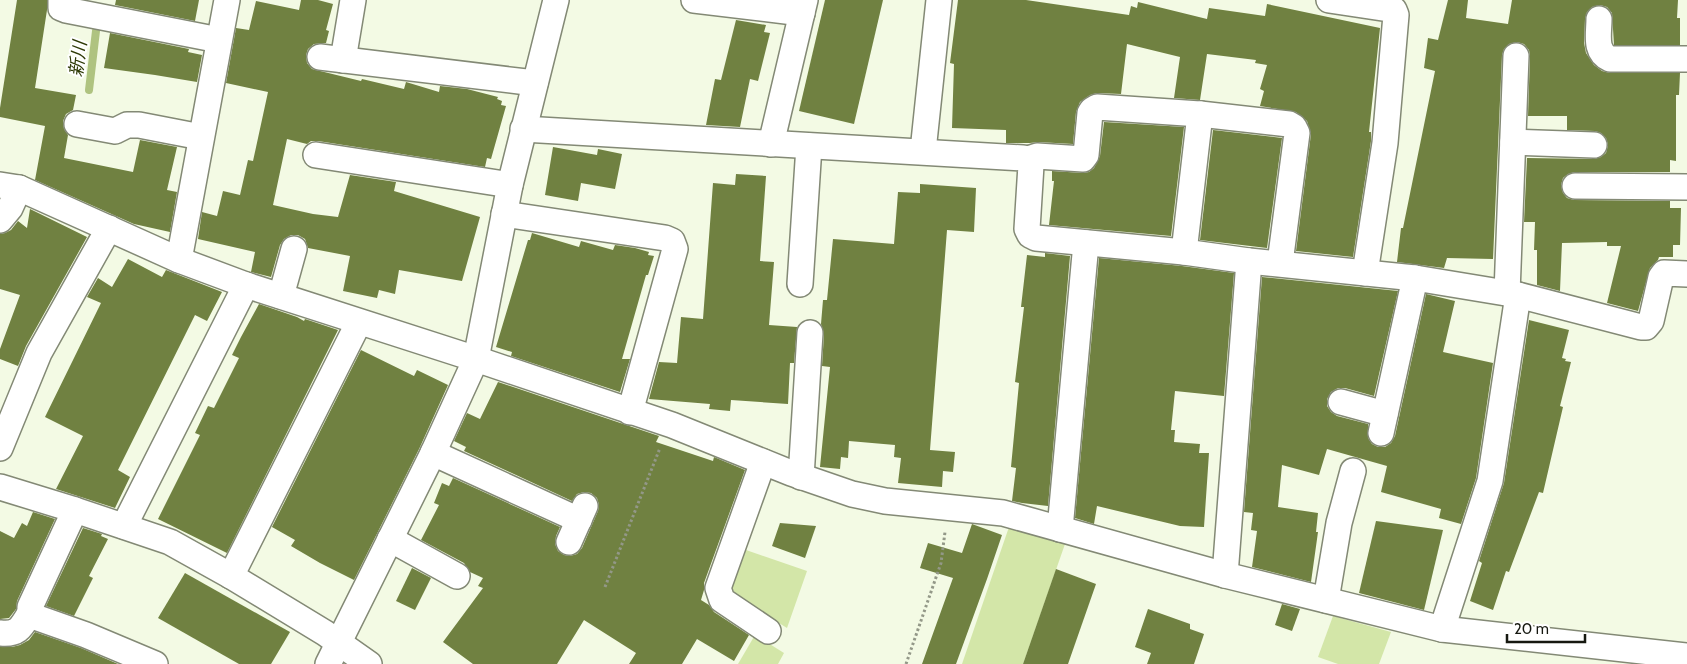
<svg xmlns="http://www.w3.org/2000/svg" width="1687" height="664" font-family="Cabin,'Noto Sans JP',sans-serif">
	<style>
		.green { fill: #d3e6a8 }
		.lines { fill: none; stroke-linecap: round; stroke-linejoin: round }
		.stream { stroke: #afc380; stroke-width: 8 }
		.building { fill: #708141 }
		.minor-casing { stroke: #838975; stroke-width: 28 }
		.path { stroke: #939888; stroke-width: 3; stroke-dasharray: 2.5 2.5; stroke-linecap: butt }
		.minor { stroke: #fff; stroke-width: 25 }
		.labels { text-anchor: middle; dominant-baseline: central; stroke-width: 4; stroke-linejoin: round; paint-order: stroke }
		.water-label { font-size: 18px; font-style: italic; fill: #2f3b07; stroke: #fff }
	</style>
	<rect width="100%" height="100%" fill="#f3fae4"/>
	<g class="green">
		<path d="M1010,524L1056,539L1065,544L1023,664H962Z"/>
		<path d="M746,550L807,571L787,628L735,596L732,586Z"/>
		<path d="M1333,616L1391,632L1379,664H1338L1318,657Z"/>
		<path d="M755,635L784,653L778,664H738Z"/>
	</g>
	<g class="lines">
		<path class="stream" d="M89,90L96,31"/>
	</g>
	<g class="building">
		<path d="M17,0H47V10L35,88L76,95L73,110L66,114L63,121L64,129L68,135L64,158L133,172L140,140L177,147L167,190L177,192L170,232L134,224L35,180L45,126L0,117V108Z"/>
		<path d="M116,0H199L195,21L115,5Z"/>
		<path d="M301,0H318L333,4L326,30L329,31L326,43L314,44L308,49L306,55L307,63L312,69L361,81L362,79L404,89L406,82L439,92L440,86L467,89L498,97L497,99L502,101L501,105L506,106L491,159L487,158L485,167L318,141H311L307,144L287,139L273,205L313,214L338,217L350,175L396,182L394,191L480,217L462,281L399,270L395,294L379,290L377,298L343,291L350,256L308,248L305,239L298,235H291L284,239L280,245L271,277L251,272L255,252L198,239L202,212L217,216L223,191L240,195L248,160L253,161L268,92L226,83L236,28L249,30L256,1L299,10Z"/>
		<path d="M825,0H883L854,124L799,111Z"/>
		<path d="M958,0H1026L1129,15L1131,6L1137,8L1138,2L1207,19L1209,8L1265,16L1267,4L1380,28L1369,132H1371V141L1353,257L1296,251L1311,134L1307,121L1296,112L1260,106L1264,91L1260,89L1267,65L1255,63L1256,60L1207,54L1200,100L1174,98L1180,57L1127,44L1121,94L1097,93L1090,95L1080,102L1076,112L1073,144L1038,142L1030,143H1006V130L952,128L954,64L950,63Z"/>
		<path d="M1448,0H1468L1466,18L1508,24L1512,0H1678L1677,18H1680V45H1614L1612,13L1607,7L1600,5L1592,7L1587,12L1585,19L1584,43L1586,53L1594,65L1602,71L1610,73H1680L1679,95H1676V161L1670,160V172H1575L1568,174L1563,178L1561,185L1563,193L1567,198L1574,200L1670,201V208H1681L1680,245H1673V257H1659L1658,260L1650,268L1638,311L1607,303L1621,246H1607V242L1562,243L1560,291L1537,285V250H1534L1535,222H1524L1527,158L1594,159L1601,157L1606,153L1608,145L1606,138L1601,133L1595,131L1567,130V116H1528L1530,56L1529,50L1524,44L1517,42L1509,44L1504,49L1502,55L1493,259L1447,258L1444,268L1397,262L1401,228H1403L1435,71L1424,68L1428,38L1438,40Z"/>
		<path d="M736,20L766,25L764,32L770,33L758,81L750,79L740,127L706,125L715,79L721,80Z"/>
		<path d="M110,33L189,49L188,52L202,55L197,82L155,75L104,68Z"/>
		<path d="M1104,122L1184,127L1171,236L1049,225L1054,181H1052V171L1083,173L1089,172L1094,168L1100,156Z"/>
		<path d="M1213,130L1282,138L1267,248L1200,240Z"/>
		<path d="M553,147L597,155L598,149L622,154L615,189L581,183L578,201L545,195Z"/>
		<path d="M736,174L766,176L760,261L774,262L769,325L797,327L794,363H790L788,404L731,400L730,411L709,409L710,404L649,399L659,362L677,363L681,317L703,319L713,183L735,185Z"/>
		<path d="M920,184L976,188L974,232L947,230L930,450L955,452L953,472L943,471L942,487L898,483L901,458L894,457L895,445L849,441L848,458L841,457L840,469L820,467L830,367L822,366L824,334L821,324L823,300H827L833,239L894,244L898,192L920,193Z"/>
		<path d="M30,209L87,237L26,346L18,366L0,359V349L20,295L0,289V234L5,233L11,230L18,221L27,228Z"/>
		<path d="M532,233L579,247L581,241L613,250L615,245L635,248L649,252L648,255L654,256L648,275H646L622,359H630L620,392L511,356L512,352L496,347L528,240H530Z"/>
		<path d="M1045,253L1070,256L1048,506L1022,503L1012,501L1016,468L1011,467L1019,383L1015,382L1024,307H1021L1027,255L1045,257Z"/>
		<path d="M1099,258L1182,266L1234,273L1224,396L1175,391L1171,430H1175L1174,442L1200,444L1199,453H1209L1204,527L1180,526L1097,506L1094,524L1075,518Z"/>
		<path d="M128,259L162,277L166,270L222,292L207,321L195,315L118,470L130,477L115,508L56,489L83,436L45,417L101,303L87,297L98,278L112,287Z"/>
		<path d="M1262,277L1398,291L1374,396L1345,388H1338L1331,392L1327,399V406L1331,412L1337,416L1368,424V438L1372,444L1378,447H1385L1391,443L1395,436L1426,294L1455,301L1443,352L1493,363L1476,478L1461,524L1439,518L1441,509L1381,492L1387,466L1327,449L1319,475L1282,465L1278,507L1318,513L1316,532H1318L1311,582L1252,567L1257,531L1251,530L1253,513L1244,512Z"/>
		<path d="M259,304L297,317L304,321L305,319L338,330L227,553L158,519L200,435L195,433L208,406L214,408L239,358L232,355L241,337Z"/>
		<path d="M1529,320L1569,330L1562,358L1566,359L1565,361L1571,362L1560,406L1563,407L1543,493L1539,492L1509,572L1506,571L1493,610L1470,601L1482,563L1479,561L1504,483Z"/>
		<path d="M361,350L414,376L417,370L448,385L420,447L354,580L320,563L291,546L295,540L272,527Z"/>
		<path d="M498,382L659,436L656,442L713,461L714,457L745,470L704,583V590L701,600L709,605L714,612L749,635L734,661L697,639L682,664H629L636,653L584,620L557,664H473L443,642L483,588L478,586L483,578L470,572L464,563L421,540L439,505L434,503L442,483L449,486L453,478L560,527L556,536L555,544L558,551L564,555L570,556L577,554L582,548L598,511L599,505L597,498L591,493L584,492L577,494L572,501L464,451L466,447L454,441L467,413L480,419Z"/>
		<path d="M33,512L55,519L17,601L16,609L9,618L0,619V531L14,538L22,523L27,526Z"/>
		<path d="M1376,521L1443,530L1424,610L1359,593Z"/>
		<path d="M780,523L816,526L805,558L772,546Z"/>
		<path d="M972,524L1002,535L987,579L956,664H922L953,578L920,568L928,543L962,553Z"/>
		<path d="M83,528L102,534L101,536L108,539L89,576L93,578L74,616L46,606Z"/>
		<path d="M412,568L431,578L415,610L396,601Z"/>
		<path d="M1056,569L1096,584L1068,664H1023Z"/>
		<path d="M185,573L290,632L271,664H239L158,618Z"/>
		<path d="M1282,604L1300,609L1292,631L1275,625Z"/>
		<path d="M1148,609L1190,624V629L1204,634L1194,664H1147L1151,653L1135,647Z"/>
		<path d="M35,632L81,648L118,664H0V647H12L20,645L29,640Z"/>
	</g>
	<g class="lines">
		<defs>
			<g id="minor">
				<path d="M61,0V8L66,10L219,40"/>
				<path d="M694,0L802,13"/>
				<path d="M1329,0L1389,9L1394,10L1396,15L1385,143L1365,273"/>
				<path d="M1599,19C1599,34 1594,52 1610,59H1687"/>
				<path d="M320,57L535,83"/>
				<path d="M343,60L353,0"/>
				<path d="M77,124L115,131L127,125H139L201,137"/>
				<path d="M523,129L1023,158L1028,159L1031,165L1027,229L1030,235L1036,238L1184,252L1249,261L1415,278L1518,295L1641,327H1646L1651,321L1661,277L1664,273L1687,274"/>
				<path d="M1513,142L1594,145"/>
				<path d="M771,144L805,0"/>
				<path d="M923,151L939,0"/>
				<path d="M316,155L510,185"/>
				<path d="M1028,159L1037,156L1083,159L1086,155L1090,113L1092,110L1097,107L1200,114L1289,124L1294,127L1297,133L1280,263"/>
				<path d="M0,185L19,188L179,260L246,285L476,359L672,425L791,473L852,494L885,501L1003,513L1225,575L1442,629L1687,656"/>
				<path d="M1575,186L1687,187"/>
				<path d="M504,214L665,238L672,241L675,249L630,412"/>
				<path d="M0,220L10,208L19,188"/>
				<path d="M1184,252L1200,114"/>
				<path d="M179,260L227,0"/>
				<path d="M800,284L809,146"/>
				<path d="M1507,293L1516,56"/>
				<path d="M281,296L294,249"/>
				<path d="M1341,402L1385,414"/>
				<path d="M1381,433L1415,278"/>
				<path d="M0,448L39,353L109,228"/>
				<path d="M433,453L579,520"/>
				<path d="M763,462L718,588L722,600L768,631"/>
				<path d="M801,477L810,333"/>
				<path d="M0,487L75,510L170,542L231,576L325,633L369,664"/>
				<path d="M75,510L30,607V613L35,617L86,635L155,664"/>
				<path d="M124,526L246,285"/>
				<path d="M1060,529L1086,243"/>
				<path d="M390,539L457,576"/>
				<path d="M569,542L585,506"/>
				<path d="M1225,575L1249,261"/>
				<path d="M231,576L359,322"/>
				<path d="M1326,600L1339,523L1353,471"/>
				<path d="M1442,629L1490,481L1518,295"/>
				<path d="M0,633C18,635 21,628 30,613"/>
				<path d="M328,664L433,453L476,359L510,185L556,0"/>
			</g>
		</defs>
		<use href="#minor" class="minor-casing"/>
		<g class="path">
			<path d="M605,587L660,448"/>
			<path d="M906,664L941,563L945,532"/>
		</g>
		<use href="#minor" class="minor"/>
	</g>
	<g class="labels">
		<g class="water-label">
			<text transform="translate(78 59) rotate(-83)">新川</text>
		</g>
	</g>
	<path d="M1507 634v8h78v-8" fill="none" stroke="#161810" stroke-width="2.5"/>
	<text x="1514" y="634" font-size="15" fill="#161810" stroke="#ffffff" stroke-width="4" paint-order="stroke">20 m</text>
</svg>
